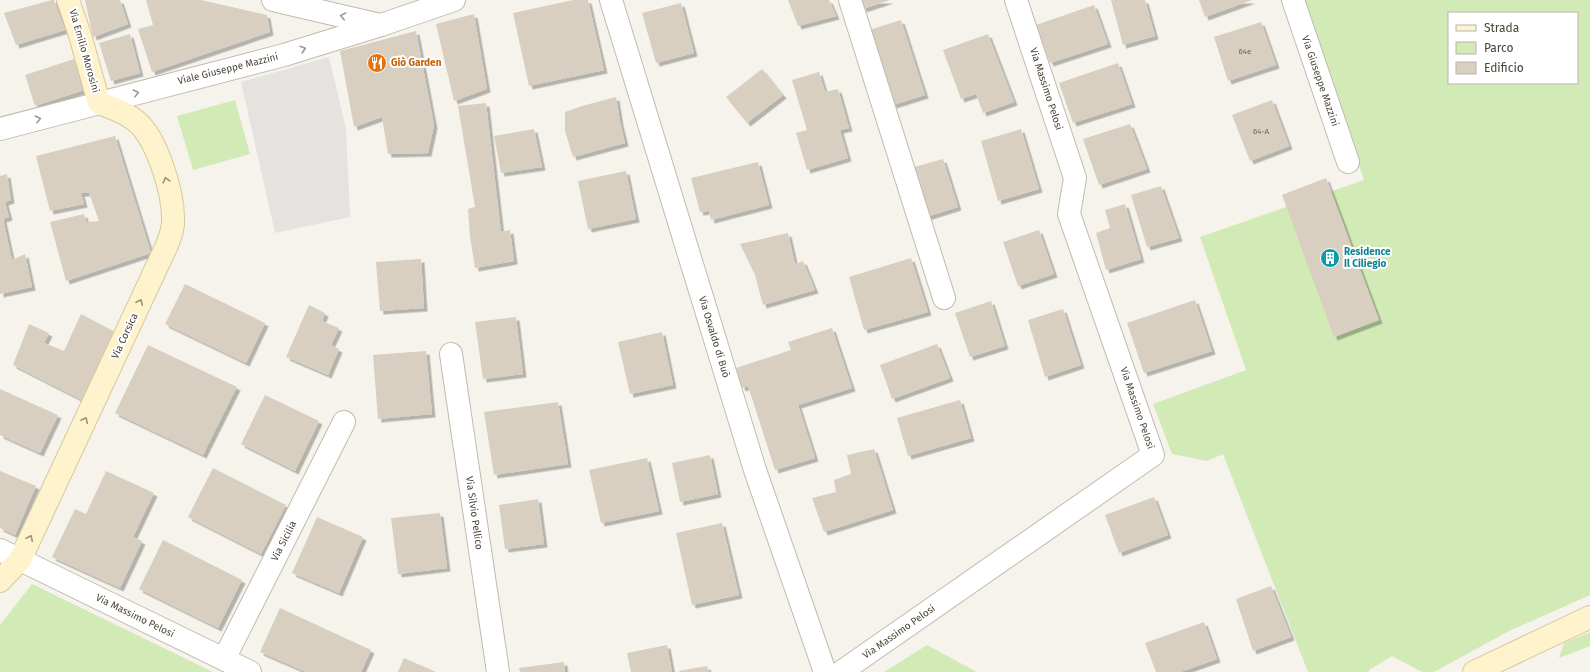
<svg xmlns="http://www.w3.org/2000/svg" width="1590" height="672" font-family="'Fira Sans',sans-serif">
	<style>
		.green { fill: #d2eab5; fill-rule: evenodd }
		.parking { fill: #e5e3e0 }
		.building { fill: #d8cfc1; filter: url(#shadow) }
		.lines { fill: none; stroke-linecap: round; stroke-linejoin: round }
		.minor-casing { stroke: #c2bbae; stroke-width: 24 }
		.tertiary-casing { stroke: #c2bbae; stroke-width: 24 }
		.secondary-casing { stroke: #d6c79b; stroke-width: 24 }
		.minor { stroke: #fff; stroke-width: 22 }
		.tertiary { stroke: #fff; stroke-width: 22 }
		.secondary { stroke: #fff3cd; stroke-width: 22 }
		.oneway { stroke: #9c9892 }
		.oneway2 { stroke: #9c937c }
		.labels { text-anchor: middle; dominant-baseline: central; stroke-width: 4; stroke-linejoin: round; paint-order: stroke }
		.number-label { font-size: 8px; fill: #6e675b }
		.street-label { font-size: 10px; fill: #4b4439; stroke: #fff }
		.food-label { font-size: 10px; font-weight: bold; fill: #c56008; stroke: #fff; text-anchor: start }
		.culture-label { font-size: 10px; font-weight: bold; fill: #0d838f; stroke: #fff; text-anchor: start }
	</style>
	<defs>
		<filter id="shadow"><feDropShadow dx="3.5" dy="3.5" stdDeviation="0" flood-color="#0004"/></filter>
	</defs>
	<rect width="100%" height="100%" fill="#f6f3ec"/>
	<g class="green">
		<path d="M1304,0H1590V595L1507,632L1434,672H1422L1392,656L1369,670V672H1308L1223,454L1207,461L1172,454L1153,404L1246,370L1200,237L1364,180ZM1449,13H1577V83H1449Z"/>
		<path d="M235,100L250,154L193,170L177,116Z"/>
		<path d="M32,584L213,672H0V625Z"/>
		<path d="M1590,632V646L1559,658L1564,643Z"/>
		<path d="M927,645L977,672H884Z"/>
	</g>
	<path class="parking" d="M329,57L346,129L350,217L275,233L241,82Z"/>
	<g class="building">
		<path d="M52,0H54L65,30L16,45L4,13Z"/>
		<path d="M85,0H120L128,24L93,37Z"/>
		<path d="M146,0H201L267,15L270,32L152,72L138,29L153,25Z"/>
		<path d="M573,0H588L604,70L529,86L513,13Z"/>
		<path d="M788,0H829L836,16L798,26Z"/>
		<path d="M861,0H890L863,9Z"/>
		<path d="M1111,0H1145L1155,36L1123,45Z"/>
		<path d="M1199,0H1252L1205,17Z"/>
		<path d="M681,3L694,53L656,63L642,13Z"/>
		<path d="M1094,5L1108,44L1050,63L1036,25Z"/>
		<path d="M474,14L487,89L454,101L436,24Z"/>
		<path d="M901,20L925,95L893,105L869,30Z"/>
		<path d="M1261,22L1276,65L1228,81L1214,37Z"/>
		<path d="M416,31L434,125L428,153L388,154L382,117L354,127L340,51Z"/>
		<path d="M130,34L140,73L111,81L99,43Z"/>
		<path d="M988,34L1014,102L983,113L976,94L961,99L943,50Z"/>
		<path d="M74,59L84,90L35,106L25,75Z"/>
		<path d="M1118,63L1132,104L1073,123L1059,83Z"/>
		<path d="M762,69L783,95L747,123L726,97Z"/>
		<path d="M819,72L825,92L838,89L849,128L840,130L848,158L807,170L796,133L807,130L792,80Z"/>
		<path d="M616,97L620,122L625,143L573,157L565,131V112L582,106Z"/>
		<path d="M1272,100L1289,146L1250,161L1232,115Z"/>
		<path d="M486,103L501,232L510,230L514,261L475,268L470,236L468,209L475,207L458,106Z"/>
		<path d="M1130,124L1147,169L1099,185L1083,139Z"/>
		<path d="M534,129L542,167L501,173L494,136Z"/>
		<path d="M1021,129L1039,189L998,201L981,141Z"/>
		<path d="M115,136L151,253L66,281L50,222L84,214L86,222L99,221L89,193H81L84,204L50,211L36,156Z"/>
		<path d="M943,159L958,207L926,217L911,168Z"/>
		<path d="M758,162L769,205L711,220L709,211L700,212L691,178Z"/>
		<path d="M626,171L636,219L588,229L578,181Z"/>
		<path d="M7,174L11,200L5,202L9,217L3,219L12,260L25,254L32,287L0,294V176Z"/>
		<path d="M1326,178L1379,320L1334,337L1282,195Z"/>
		<path d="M1161,186L1179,238L1147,247L1131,195Z"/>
		<path d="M1125,204L1141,259L1106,270L1096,233L1110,228L1105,210Z"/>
		<path d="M1039,230L1054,274L1018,286L1003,242Z"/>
		<path d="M788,233L795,264L803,261L815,290L763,305L755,275L740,244Z"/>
		<path d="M911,258L928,312L864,330L849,277Z"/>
		<path d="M421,259L424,308L380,311L376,262Z"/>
		<path d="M185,284L265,323L246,363L165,324Z"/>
		<path d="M1195,300L1212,351L1144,373L1127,323Z"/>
		<path d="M991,301L1005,346L970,357L955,313Z"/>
		<path d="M309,305L325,313L322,321L339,328L331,345L339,349L328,375L286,357Z"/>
		<path d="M1063,309L1081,365L1045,377L1028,320Z"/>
		<path d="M81,314L115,332L84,401L13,365L29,324L49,333L44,343L64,351Z"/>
		<path d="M516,317L523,374L483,379L475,322Z"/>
		<path d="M832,328L852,388L798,405L815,458L775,470L748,386L742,388L736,368L791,350L788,342Z"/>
		<path d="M662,332L673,385L630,394L618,342Z"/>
		<path d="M937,344L950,378L892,399L880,365Z"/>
		<path d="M148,345L237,387L203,455L115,413Z"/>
		<path d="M426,351L432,414L378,419L373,355Z"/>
		<path d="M0,389L58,415L40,453L0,435Z"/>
		<path d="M265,395L319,421L295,471L241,444Z"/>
		<path d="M960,400L971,438L908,456L897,418Z"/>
		<path d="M558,402L568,464L494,475L484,412Z"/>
		<path d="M874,449L893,510L824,532L812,498L836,492L834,480L851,474L847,455Z"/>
		<path d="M710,455L718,494L680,502L672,463Z"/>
		<path d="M647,458L659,511L601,523L589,470Z"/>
		<path d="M213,468L286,505L261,554L188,517Z"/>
		<path d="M0,471L36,486L15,535L0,528Z"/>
		<path d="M106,471L154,493L133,537L142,541L120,588L52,557L75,509L86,514Z"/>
		<path d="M1154,497L1168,535L1119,553L1105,515Z"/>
		<path d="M538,499L544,544L505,549L499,505Z"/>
		<path d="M440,513L447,568L398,574L391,518Z"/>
		<path d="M317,517L363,537L339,593L292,573Z"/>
		<path d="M722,523L739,595L692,605L676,533Z"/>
		<path d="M163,540L242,580L218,628L139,589Z"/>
		<path d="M1271,586L1291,637L1253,651L1236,599Z"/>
		<path d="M280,608L371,650L361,672H306L260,652Z"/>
		<path d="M1204,622L1217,659L1180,672H1156L1145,643Z"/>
		<path d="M667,645L672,672H631L627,653Z"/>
		<path d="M404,658L436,672H398Z"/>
		<path d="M564,662L565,672H520L519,668Z"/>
		<path d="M707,666L709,672H679V671Z"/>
	</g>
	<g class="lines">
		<defs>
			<g id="minor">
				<path d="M273,0L380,25"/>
				<path d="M611,0L755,470L825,672"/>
				<path d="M850,0L944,298"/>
				<path d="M1293,0L1348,162"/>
				<path d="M0,129L284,55L381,25"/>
				<path d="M451,354L498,672"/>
				<path d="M0,550L250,672"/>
				<path d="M224,659L344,422"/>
				<path d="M841,672L1153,455L1069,214L1075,178L1016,0"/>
			</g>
			<path id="tertiary" d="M381,25L454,0"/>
			<g id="secondary">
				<path d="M0,581L20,560L167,245C170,237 174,228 173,218C173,192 157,139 137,122C126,112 112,108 99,103L80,35L68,0"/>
				<path d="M1474,672L1590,617"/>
			</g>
		</defs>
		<use href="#minor" class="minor-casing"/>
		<use href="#tertiary" class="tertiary-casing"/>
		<use href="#secondary" class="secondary-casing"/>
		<use href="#minor" class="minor"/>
		<use href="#tertiary" class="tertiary"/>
		<use href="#secondary" class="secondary"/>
	</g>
	<defs><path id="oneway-chevron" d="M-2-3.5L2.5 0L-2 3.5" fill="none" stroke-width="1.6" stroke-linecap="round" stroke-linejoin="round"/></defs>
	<g class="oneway">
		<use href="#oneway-chevron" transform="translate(343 16) rotate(-167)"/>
		<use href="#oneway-chevron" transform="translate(303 49) rotate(-17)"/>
		<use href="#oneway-chevron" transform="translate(136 93) rotate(-14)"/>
		<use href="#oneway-chevron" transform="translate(38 119) rotate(-14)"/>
	</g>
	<g class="oneway2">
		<use href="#oneway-chevron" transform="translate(166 180) rotate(-105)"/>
		<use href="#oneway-chevron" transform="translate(140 302) rotate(-65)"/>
		<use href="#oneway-chevron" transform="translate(85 420) rotate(-65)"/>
		<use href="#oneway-chevron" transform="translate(30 538) rotate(-65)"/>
	</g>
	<defs>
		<symbol id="restaurant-disc" viewBox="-11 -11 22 22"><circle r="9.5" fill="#e8710a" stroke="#fff"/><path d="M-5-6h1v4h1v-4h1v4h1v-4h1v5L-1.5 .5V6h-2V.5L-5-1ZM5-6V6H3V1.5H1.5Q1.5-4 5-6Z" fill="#fff"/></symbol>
		<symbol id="building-disc" viewBox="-11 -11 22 22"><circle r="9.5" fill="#0f9aa8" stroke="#fff"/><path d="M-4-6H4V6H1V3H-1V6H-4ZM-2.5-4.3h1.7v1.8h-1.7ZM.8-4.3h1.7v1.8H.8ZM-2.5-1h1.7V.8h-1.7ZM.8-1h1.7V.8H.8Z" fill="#fff"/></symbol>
	</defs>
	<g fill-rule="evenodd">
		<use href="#restaurant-disc" x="366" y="52" width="22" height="22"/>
		<use href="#building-disc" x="1319" y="247" width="22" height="22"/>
	</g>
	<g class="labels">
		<g class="number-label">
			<text x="1245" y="51">64e</text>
			<text x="1261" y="131">64-A</text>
		</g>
		<g class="street-label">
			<text transform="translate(84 51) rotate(74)">Via Emilio Morosini</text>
			<text transform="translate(228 69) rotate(-14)">Viale Giuseppe Mazzini</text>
			<text transform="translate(1320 81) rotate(71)">Via Giuseppe Mazzini</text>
			<text transform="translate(1046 89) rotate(72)">Via Massimo Pelosi</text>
			<text transform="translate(125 336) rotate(-65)">Via Corsica</text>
			<text transform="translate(714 337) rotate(73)">Via Osvaldo di Buò</text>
			<text transform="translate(1137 408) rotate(71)">Via Massimo Pelosi</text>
			<text transform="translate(474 513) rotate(82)">Via Silvio Pellico</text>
			<text transform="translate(284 541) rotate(-63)">Via Sicilia</text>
			<text transform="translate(135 616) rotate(26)">Via Massimo Pelosi</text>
			<text transform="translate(899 632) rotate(-35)">Via Massimo Pelosi</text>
		</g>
		<g class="food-label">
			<text x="391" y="63">Giò Garden</text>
		</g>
		<g class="culture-label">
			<text x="1344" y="252">Residence<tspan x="1344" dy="12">Il Ciliegio</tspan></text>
		</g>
	</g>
	<rect x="1448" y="12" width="130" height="72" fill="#ffffff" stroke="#b7b4b0"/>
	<rect x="1456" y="25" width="20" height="6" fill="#fff3cd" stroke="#b7b4b0"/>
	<text x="1484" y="32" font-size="12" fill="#4b4439">Strada</text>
	<rect x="1456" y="42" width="20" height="12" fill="#d2eab5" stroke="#b7b4b0"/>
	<text x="1484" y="52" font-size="12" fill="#4b4439">Parco</text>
	<rect x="1456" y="62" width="20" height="12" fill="#d8cfc1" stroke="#b7b4b0"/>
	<text x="1484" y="72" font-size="12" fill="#4b4439">Edificio</text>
</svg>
